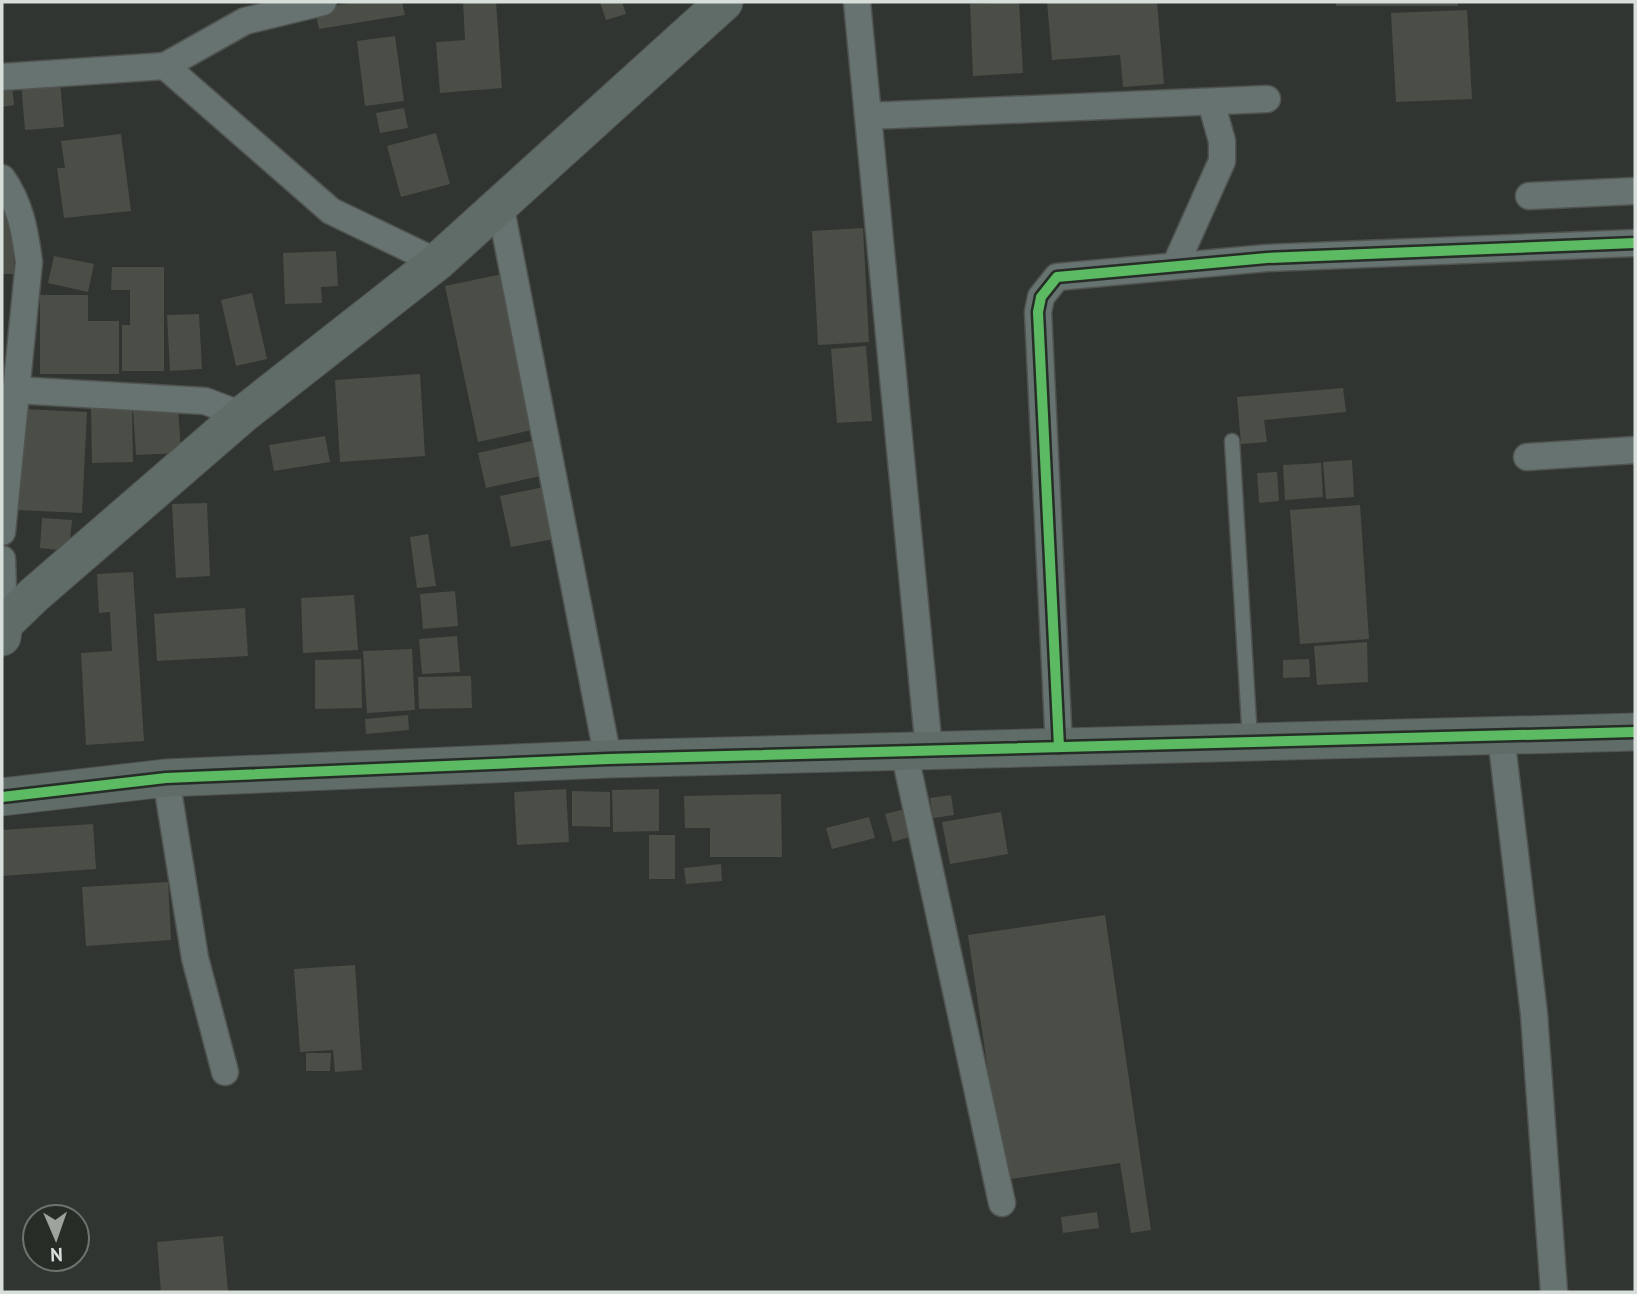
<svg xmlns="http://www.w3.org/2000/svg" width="1637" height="1294" font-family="'PT Sans',sans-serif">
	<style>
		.building { fill: #4b4e46 }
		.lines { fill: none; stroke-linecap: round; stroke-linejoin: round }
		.lane-casing { stroke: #505350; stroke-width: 17 }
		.street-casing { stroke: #505350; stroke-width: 29 }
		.secondary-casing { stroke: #505350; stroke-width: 39 }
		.lane { stroke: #667370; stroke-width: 14 }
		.street { stroke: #667370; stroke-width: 26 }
		.secondary { stroke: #5f6c68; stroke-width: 37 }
		.cycleway-casing { stroke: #252d26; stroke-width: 15 }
		.cycleway { stroke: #5cba63; stroke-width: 10 }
	</style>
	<rect width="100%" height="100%" fill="#313531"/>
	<g class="building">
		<path d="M353,2H402L405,15L319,29L315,10Z"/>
		<path d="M463,2H496L502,88L440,93L436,42L465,40Z"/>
		<path d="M600,2H622L626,14L606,20Z"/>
		<path d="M1019,2L1023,73L973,76L970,4Z"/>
		<path d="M1047,2H1157L1164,84L1123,87L1120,55L1052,60Z"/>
		<rect x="1336" y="2" width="122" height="4"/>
		<path d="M1467,10L1472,99L1396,102L1391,13Z"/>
		<path d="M395,36L404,101L365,106L357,41Z"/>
		<path d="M60,79L64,127L25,130L21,82Z"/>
		<path d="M12,85L14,105L2,107V86Z"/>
		<path d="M404,108L408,128L380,133L376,113Z"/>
		<path d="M436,133L450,184L401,197L387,146Z"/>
		<path d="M121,134L131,211L64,218L57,168H65L61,141Z"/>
		<path d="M2,207H13L14,274H2Z"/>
		<path d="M863,228L869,342L818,345L812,231Z"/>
		<path d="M336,251L338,286L321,287L322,303L285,304L283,253Z"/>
		<path d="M54,256L94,264L88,292L48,283Z"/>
		<path d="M112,267H164V371H122V325H130V290H111Z"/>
		<path d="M507,273L541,428L478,442L445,286Z"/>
		<path d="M252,293L267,359L236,366L221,300Z"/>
		<path d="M40,295H88V321H119V374H40Z"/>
		<path d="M199,314L202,369L170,371L167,315Z"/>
		<path d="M866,346L872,421L837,423L831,349Z"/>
		<path d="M420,374L425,456L340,462L335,380Z"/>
		<path d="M1343,388L1346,412L1264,420L1267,442L1241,444L1237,397Z"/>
		<path d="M178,406L181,453L136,455L133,409Z"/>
		<path d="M22,409L87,412L82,513L17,510Z"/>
		<path d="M91,409H132L133,462L92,463Z"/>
		<path d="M325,436L330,462L274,471L269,445Z"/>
		<path d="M536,440L545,475L486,488L478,453Z"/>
		<path d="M1352,460L1354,497L1326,499L1323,462Z"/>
		<path d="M1321,463L1323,497L1285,500L1283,465Z"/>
		<path d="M1277,472L1279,501L1259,503L1257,473Z"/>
		<path d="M544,487L554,539L511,547L500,496Z"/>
		<path d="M207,503L210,576L176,578L172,504Z"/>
		<path d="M1360,505L1369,639L1300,644L1290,510Z"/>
		<path d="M42,518L72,520L69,551L40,548Z"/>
		<path d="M428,534L436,586L417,588L410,537Z"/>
		<path d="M133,572L144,741L86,745L81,653L112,651L110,612L99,613L97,574Z"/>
		<path d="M455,591L458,626L423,629L420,594Z"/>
		<path d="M354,595L358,650L303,653L301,598Z"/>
		<path d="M245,608L248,656L157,661L154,614Z"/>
		<path d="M457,636L460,672L422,674L419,639Z"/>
		<path d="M1367,642L1368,682L1317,685L1314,646Z"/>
		<path d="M412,649L415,710L367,713L363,651Z"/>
		<path d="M361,659L362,708L315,709V660Z"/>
		<path d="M1309,659L1310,677L1283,678V660Z"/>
		<path d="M471,676L472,708L419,709L418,677Z"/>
		<path d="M408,715L409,730L366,734L365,719Z"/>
		<path d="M566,789L569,842L517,845L514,792Z"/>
		<path d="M659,789V831L613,832L612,790Z"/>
		<path d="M572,791L610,792V827L572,826Z"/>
		<path d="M781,794L782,857H710V828H685L684,796Z"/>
		<path d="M951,795L954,815L933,818L930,798Z"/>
		<path d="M909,808L916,835L893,842L885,814Z"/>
		<path d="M1001,812L1008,854L950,864L942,822Z"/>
		<path d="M869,817L875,838L832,849L826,828Z"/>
		<path d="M93,824L96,869L2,876V830Z"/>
		<rect x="649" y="835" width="26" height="44"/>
		<path d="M721,864L722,881L686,884L684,868Z"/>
		<path d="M168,882L171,940L86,946L82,887Z"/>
		<path d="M1105,915L1151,1230L1131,1233L1120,1163L1004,1180L968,935Z"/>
		<path d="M355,965L362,1070L335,1072L333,1050L300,1052L294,969Z"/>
		<path d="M306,1053H331L330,1071H306Z"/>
		<path d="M1097,1212L1099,1228L1063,1233L1061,1217Z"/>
		<path d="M223,1236L228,1292H161L157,1242Z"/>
	</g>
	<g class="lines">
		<defs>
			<path id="lane" d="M1232,441L1250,740"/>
			<g id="street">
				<path d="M857,2L929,750"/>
				<path d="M165,66L245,21L323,2"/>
				<path d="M2,77L165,66L331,211L437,262"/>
				<path d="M868,116L1267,99"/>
				<path d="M2,178C20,203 25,231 29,262L2,532"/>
				<path d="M1529,196L1635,191"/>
				<path d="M500,204L608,759"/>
				<path d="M1175,266L1222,161V141L1211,102"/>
				<path d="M15,390L205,401L242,415"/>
				<path d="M1527,457L1635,450"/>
				<path d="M2,559L4,624"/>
				<path d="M1501,736L1534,1014L1554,1292"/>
				<path d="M1059,747L1038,312L1041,297L1057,277L1267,258L1635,243"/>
				<path d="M904,751L1002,1203"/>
				<path d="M166,778L195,958L225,1072"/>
			</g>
			<g id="secondary">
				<path d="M2,637L4,624L34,595L242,415L437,262L724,2"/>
				<path d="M2,797L166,778L608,759L1635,732"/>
			</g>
		</defs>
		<use href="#lane" class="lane-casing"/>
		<use href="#street" class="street-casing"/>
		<use href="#secondary" class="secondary-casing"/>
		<use href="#lane" class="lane"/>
		<use href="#street" class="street"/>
		<use href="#secondary" class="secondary"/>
		<defs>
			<g id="cycleway">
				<path d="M1059,747L1038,312L1041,297L1057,277L1267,258L1635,243"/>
				<path d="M2,797L166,778L608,759L1635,732"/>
			</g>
		</defs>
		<use href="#cycleway" class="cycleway-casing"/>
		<use href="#cycleway" class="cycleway"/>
	</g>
	<rect width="1637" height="1294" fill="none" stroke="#d8ded9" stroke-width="7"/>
	<g transform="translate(56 1238) rotate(178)"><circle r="33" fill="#252d26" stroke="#6d746e" stroke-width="2"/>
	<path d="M0-5L12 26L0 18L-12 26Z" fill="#9ea39e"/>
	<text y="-10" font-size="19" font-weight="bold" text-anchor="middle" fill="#d8ded9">N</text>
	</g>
</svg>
